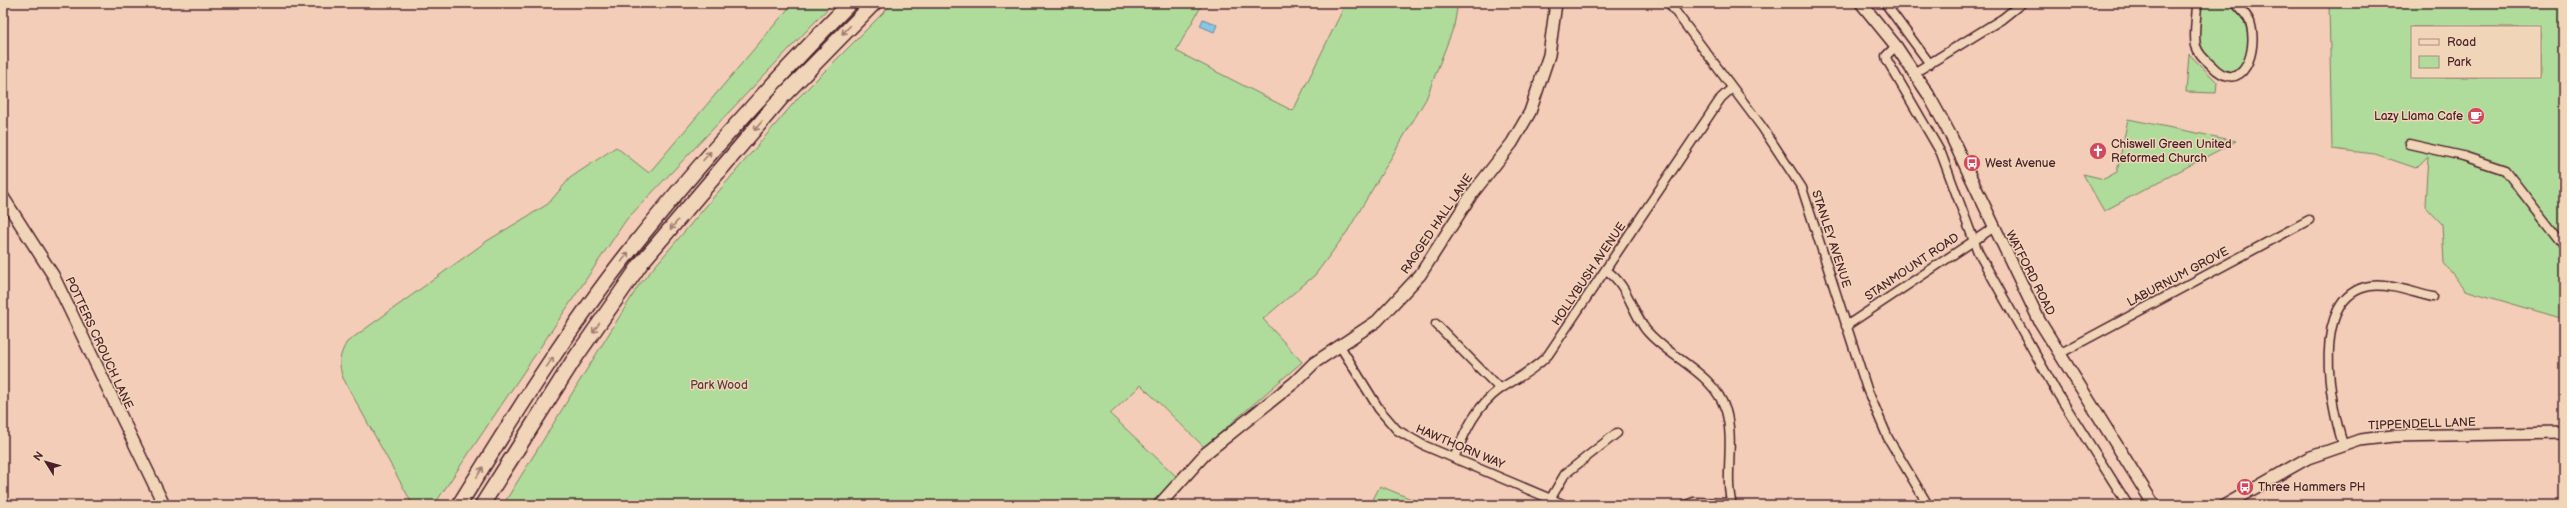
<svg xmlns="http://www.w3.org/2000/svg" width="2567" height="508" font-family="'Balsamiq Sans',sans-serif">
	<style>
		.green { fill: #afdc9a; stroke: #7c7e62; fill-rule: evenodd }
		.water { fill: #85c7e6; stroke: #6d849b }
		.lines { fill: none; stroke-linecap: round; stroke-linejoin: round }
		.street-casing { stroke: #4a1f2b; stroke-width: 11 }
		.secondary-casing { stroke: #4a1f2b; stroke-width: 14 }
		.highway-casing { stroke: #4a1f2b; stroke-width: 17 }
		.street { stroke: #f1d5b8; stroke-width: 8 }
		.secondary { stroke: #f1d5b8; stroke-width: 11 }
		.highway { stroke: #f1d5b8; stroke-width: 14 }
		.oneway { stroke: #9e7a72 }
		.labels { text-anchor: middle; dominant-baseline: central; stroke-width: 3; stroke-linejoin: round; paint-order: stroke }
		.poi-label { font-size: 12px; fill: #4a1f2b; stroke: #f1d5b8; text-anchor: start }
		.street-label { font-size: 12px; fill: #4a1f2b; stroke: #f1d5b8 }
		.park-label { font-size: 12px; fill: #593b3c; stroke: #f1d5b8 }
	</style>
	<rect width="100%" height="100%" fill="#f3cdb8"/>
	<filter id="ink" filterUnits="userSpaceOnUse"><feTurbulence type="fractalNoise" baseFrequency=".025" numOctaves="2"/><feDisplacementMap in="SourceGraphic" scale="8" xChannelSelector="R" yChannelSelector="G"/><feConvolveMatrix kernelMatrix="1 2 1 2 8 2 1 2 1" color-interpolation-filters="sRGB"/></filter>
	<g filter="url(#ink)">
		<g class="green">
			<path d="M793,3H833L626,220L434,505H413L343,378C338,364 339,355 347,342L487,241L548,204L570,178L616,147L649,173Z"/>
			<path d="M893,3H1203L1176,51L1293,111L1346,3H1458L1454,26L1426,99L1347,232L1315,275L1263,319L1302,362L1204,447L1141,385L1110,414L1178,478L1157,505H503L639,285L798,98Z"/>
			<path d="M2202,3H2230C2247,15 2260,58 2236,70C2231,73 2226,70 2221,68C2197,56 2195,27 2202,3Z"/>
			<path d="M2329,3H2564V319L2465,290L2444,263L2442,224L2425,206L2428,156L2416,168L2375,154L2332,149ZM2412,27H2540V77H2412Z"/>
			<path d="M2189,54L2217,82L2216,93L2186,92Z"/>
			<path d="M2128,119L2236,141L2104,211L2083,174L2104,179L2117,172Z"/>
			<path d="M1380,486L1426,505H1370Z"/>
		</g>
		<path class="water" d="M1203,19L1217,25L1214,32L1200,26Z"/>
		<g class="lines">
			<defs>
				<g id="street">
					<path d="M1669,3L1762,127L1802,188L1867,389L1888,438L1928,505"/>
					<path d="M1885,3L1930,64"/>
					<path d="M2197,3C2197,16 2193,33 2196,46C2198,53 2205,60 2211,65C2243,99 2259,49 2250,22C2247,15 2241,9 2235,3"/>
					<path d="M1896,46L1886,56L1887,60L1941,153L1978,252L2056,391L2128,505"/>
					<path d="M1914,73L2002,19L2022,3"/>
					<path d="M2409,144L2463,156L2505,170L2564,246"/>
					<path d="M1606,270C1628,285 1631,310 1646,330C1670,359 1714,372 1726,411C1735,443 1724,477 1732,505"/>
					<path d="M1436,324L1500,389"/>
					<path d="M1846,326L1993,228"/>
					<path d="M1340,346L1379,409L1397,430L1423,445L1565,505"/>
					<path d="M2059,354L2309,220"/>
					<path d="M2343,444C2330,405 2309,296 2370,286C2389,283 2414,293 2433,297"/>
					<path d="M1454,458C1465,432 1475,407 1500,389C1517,378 1534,370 1548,355L1721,98L1732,88"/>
					<path d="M1551,498L1565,474L1617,433"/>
					<path d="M1686,505L1694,502L1731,503"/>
				</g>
				<g id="secondary">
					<path d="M1861,3L1896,46L1928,94L1951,136L2040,322L2154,505"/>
					<path d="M3,197L53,275L164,505"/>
					<path d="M1159,505L1206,453L1295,382L1314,363L1377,321L1420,275L1472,194L1512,143L1530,112L1549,55L1556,3"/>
					<path d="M2225,505L2308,458L2360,440L2393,436L2564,433"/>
				</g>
				<g id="highway">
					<path d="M459,505C513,418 567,330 631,249C699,163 773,82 850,3"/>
					<path d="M482,505L573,361L642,262L783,96L874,3"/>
				</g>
			</defs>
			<use href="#street" class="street-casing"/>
			<use href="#secondary" class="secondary-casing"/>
			<use href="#highway" class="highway-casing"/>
			<use href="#street" class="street"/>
			<use href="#secondary" class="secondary"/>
			<use href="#highway" class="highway"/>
		</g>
		<defs><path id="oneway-shaft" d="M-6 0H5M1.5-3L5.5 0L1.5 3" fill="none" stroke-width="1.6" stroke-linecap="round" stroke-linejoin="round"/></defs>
		<g class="oneway">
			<use href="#oneway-shaft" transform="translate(846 30) rotate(134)"/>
			<use href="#oneway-shaft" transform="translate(758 126) rotate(131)"/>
			<use href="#oneway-shaft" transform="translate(707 156) rotate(-49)"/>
			<use href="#oneway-shaft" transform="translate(674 225) rotate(130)"/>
			<use href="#oneway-shaft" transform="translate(625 257) rotate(-54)"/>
			<use href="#oneway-shaft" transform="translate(596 328) rotate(125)"/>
			<use href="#oneway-shaft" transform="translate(550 362) rotate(-55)"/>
			<use href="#oneway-shaft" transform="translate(480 472) rotate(-58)"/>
		</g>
	</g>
	<defs>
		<symbol id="cafe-disc" viewBox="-11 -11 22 22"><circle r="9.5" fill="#d1495b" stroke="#f1d5b8"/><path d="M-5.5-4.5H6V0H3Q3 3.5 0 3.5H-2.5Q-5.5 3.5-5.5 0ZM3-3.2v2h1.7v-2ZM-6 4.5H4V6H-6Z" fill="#fff"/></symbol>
		<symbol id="church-disc" viewBox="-11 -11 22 22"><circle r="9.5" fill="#d1495b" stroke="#f1d5b8"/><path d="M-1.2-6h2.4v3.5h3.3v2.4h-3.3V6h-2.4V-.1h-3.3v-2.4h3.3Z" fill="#fff"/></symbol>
		<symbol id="bus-disc" viewBox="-11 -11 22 22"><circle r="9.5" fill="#d1495b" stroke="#f1d5b8"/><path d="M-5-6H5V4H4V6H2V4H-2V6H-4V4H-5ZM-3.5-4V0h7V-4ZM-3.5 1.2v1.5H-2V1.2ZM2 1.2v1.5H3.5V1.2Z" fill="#fff"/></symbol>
	</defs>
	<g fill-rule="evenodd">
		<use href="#cafe-disc" x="2466" y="106" width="20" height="20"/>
		<use href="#church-disc" x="2088" y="141" width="20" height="20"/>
		<use href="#bus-disc" x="1962" y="153" width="20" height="20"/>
		<use href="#bus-disc" x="2235" y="477" width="20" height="20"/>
	</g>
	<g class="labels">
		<g class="poi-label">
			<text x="2463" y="116" text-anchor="end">Lazy Llama Cafe</text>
			<text x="2111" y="144">Chiswell Green United<tspan x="2111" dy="14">Reformed Church</tspan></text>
			<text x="1985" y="163">West Avenue</text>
			<text x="2258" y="487">Three Hammers PH</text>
		</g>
		<g class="street-label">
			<text transform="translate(1437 224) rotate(-56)">RAGGED HALL LANE</text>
			<text transform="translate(1831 239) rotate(72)">STANLEY AVENUE</text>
			<text transform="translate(1912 267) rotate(-34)">STANMOUNT ROAD</text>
			<text transform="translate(2030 273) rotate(63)">WATFORD ROAD</text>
			<text transform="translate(1589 274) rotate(-56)">HOLLYBUSH AVENUE</text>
			<text transform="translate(2178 277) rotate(-28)">LABURNUM GROVE</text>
			<text transform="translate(99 343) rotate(65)">POTTERS CROUCH LANE</text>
			<text transform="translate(2422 424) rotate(-2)">TIPPENDELL LANE</text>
			<text transform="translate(1460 447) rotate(23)">HAWTHORN WAY</text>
		</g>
		<g class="park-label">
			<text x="719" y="385">Park Wood</text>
		</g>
	</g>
	<rect width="2567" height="508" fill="none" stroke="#f1d5b8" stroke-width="16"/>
	<rect x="8" y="8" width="2551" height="492" fill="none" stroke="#4a1f2b" stroke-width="1.5" filter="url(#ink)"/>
	<rect x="2411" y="26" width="130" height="52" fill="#f1d5b8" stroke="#ae8c80"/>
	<rect x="2419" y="39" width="20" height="6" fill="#f1d5b8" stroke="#ae8c80"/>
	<text x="2447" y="46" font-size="12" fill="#4a1f2b">Road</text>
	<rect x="2419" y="56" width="20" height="12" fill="#afdc9a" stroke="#ae8c80"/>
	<text x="2447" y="66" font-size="12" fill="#4a1f2b">Park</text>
	<g transform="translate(46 462) rotate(307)" stroke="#f1d5b8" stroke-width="3" paint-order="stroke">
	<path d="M0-3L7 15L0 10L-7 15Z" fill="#4a1f2b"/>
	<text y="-6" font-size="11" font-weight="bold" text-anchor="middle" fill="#4a1f2b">N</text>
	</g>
</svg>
